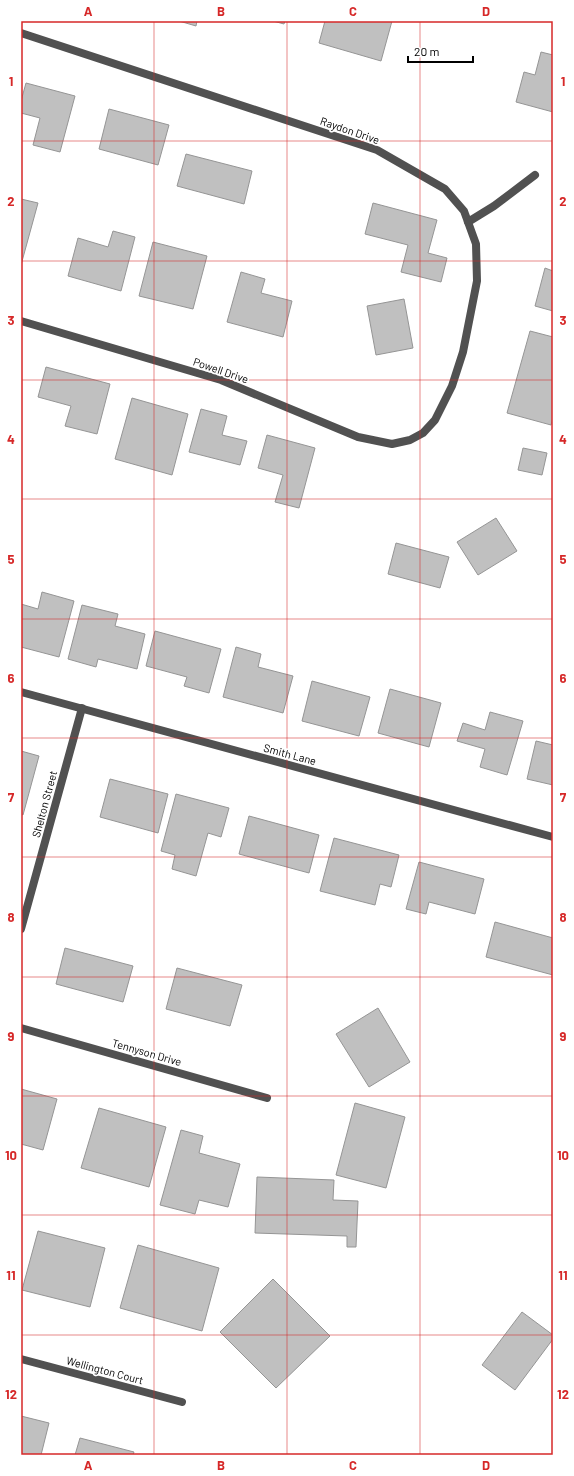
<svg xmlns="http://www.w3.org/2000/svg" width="574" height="1476" font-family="Barlow,sans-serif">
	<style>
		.building { fill: #c0c0c0; stroke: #959595 }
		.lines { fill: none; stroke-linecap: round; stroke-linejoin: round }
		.service { stroke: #515151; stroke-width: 8 }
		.minor { stroke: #515151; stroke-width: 8 }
		.grid { fill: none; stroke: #d62828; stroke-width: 1; stroke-opacity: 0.55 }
		.labels { text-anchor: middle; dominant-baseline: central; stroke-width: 3.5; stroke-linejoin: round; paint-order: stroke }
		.street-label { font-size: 11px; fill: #000; stroke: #fff }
		.neatline { fill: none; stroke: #d62828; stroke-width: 1.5 }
		.grid-label { font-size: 13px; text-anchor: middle; font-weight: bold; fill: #d62828 }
	</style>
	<rect width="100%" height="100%" fill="#fff"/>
	<g class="building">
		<path d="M179,21H197L196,26Z"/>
		<path d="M273,21H285L284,24Z"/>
		<path d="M325,21H392L381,61L319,43Z"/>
		<path d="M541,52L553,55V112L516,102L524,72L535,75Z"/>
		<path d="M26,83L75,96L60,152L33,145L40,118L21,113V101Z"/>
		<path d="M109,109L169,125L158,165L99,149Z"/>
		<path d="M186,154L252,171L244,204L177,186Z"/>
		<path d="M21,199L38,203L21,265Z"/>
		<path d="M373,203L437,220L428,253L447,258L441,282L401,272L408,245L365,234Z"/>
		<path d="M113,231L135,237L121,291L68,276L78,238L108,247Z"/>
		<path d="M153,242L207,256L193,309L139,296Z"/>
		<path d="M545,268L553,271V311L535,306Z"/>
		<path d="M241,272L265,279L261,293L292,301L283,337L227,322Z"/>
		<path d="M404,299L413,348L376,355L367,306Z"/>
		<path d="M530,331L553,337V417L551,425L507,413Z"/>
		<path d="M46,367L110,384L97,434L65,426L71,406L38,397Z"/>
		<path d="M132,398L188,414L172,475L115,459Z"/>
		<path d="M201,409L227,416L222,435L247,441L240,465L189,452Z"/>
		<path d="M267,435L315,448L299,508L275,502L283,475L258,468Z"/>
		<path d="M523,448L547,453L542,475L518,470Z"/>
		<path d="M496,518L517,551L478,575L457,542Z"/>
		<path d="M396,543L449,557L440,588L388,574Z"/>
		<path d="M42,592L74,601L59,657L21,647V604L38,609Z"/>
		<path d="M82,605L118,614L115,626L145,634L137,669L98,659L96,667L68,659Z"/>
		<path d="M155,631L221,649L209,693L184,686L187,677L146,666Z"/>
		<path d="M236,647L261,654L258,667L293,676L283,713L223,697Z"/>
		<path d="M312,681L370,697L359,736L302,721Z"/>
		<path d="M390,689L441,703L429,747L378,733Z"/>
		<path d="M490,712L523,721L507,775L480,767L485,749L457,741L463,723L485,730Z"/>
		<path d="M536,741L553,745V785L527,779Z"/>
		<path d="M21,751L39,756L23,815L21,814Z"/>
		<path d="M110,779L168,794L158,833L100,817Z"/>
		<path d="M176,794L229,808L221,837L208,833L196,876L172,869L175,855L161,851Z"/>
		<path d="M249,816L319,835L309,873L239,854Z"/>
		<path d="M334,838L399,855L391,887L380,884L375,905L320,891Z"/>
		<path d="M419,862L484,879L475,914L429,902L426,914L406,909Z"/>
		<path d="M495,922L553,938V975L486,957Z"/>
		<path d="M65,948L133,966L123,1002L56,984Z"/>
		<path d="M177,968L242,985L230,1026L166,1009Z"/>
		<path d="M378,1008L410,1062L369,1087L336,1034Z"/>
		<path d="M21,1089L57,1099L43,1150L21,1144Z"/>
		<path d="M355,1103L405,1117L386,1188L336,1175Z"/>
		<path d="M99,1108L166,1127L149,1187L81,1168Z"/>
		<path d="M181,1130L203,1136L199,1153L240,1164L228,1207L199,1200L195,1214L160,1205Z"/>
		<path d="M257,1177L334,1180L333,1200L358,1201L356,1247H347V1236L255,1233Z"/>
		<path d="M38,1231L105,1248L90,1307L22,1290Z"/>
		<path d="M138,1245L219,1268L202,1331L120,1308Z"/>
		<path d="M273,1279L330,1336L276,1388L220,1332Z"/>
		<path d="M522,1312L553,1335V1339L515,1390L482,1365Z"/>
		<path d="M21,1416L49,1423L41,1455H21Z"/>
		<path d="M80,1438L134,1452L133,1455H75Z"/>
	</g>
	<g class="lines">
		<path class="service" d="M468,222L494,206L535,175"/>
		<g class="minor">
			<path d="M21,33L377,150L445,189L464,211L476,244L477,281L463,352L452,386L435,420L423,433L410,440L392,444L358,437L221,380L21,321"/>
			<path d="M21,692L553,837"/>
			<path d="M21,929L82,708"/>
			<path d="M21,1028L267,1098"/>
			<path d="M21,1359L182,1402"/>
		</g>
	</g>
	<path class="grid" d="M154,21V1455M287,21V1455M420,21V1455M21,141H553M21,261H553M21,380H553M21,499H553M21,619H553M21,738H553M21,857H553M21,977H553M21,1096H553M21,1215H553M21,1335H553"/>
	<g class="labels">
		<g class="street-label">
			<text transform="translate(350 130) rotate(19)">Raydon Drive</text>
			<text transform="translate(221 370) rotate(19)">Powell Drive</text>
			<text transform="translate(290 754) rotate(15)">Smith Lane</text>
			<text transform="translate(44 804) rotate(-75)">Shelton Street</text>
			<text transform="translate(147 1052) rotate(16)">Tennyson Drive</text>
			<text transform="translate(105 1370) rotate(15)">Wellington Court</text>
		</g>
	</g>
	<rect width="574" height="1476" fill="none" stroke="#ffffff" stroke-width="44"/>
	<path d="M408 56v6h65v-6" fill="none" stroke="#000000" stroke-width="2"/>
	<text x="414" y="56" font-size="12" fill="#000000" stroke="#ffffff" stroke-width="3" paint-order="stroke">20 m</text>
	<rect x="22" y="22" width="530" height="1432" class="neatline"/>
	<g class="grid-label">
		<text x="88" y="16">A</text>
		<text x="221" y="16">B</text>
		<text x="353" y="16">C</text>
		<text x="486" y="16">D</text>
		<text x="11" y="86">1</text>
		<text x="563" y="86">1</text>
		<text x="11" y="206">2</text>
		<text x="563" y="206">2</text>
		<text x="11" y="325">3</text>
		<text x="563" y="325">3</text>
		<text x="11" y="444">4</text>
		<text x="563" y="444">4</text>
		<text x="11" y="564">5</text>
		<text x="563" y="564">5</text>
		<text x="11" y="683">6</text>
		<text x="563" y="683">6</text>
		<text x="11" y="802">7</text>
		<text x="563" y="802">7</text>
		<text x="11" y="922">8</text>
		<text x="563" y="922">8</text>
		<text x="11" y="1041">9</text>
		<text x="563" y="1041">9</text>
		<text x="11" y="1160">10</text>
		<text x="563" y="1160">10</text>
		<text x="11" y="1280">11</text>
		<text x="563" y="1280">11</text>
		<text x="11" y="1399">12</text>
		<text x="563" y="1399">12</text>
		<text x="88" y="1470">A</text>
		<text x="221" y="1470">B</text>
		<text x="353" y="1470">C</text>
		<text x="486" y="1470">D</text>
	</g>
</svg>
